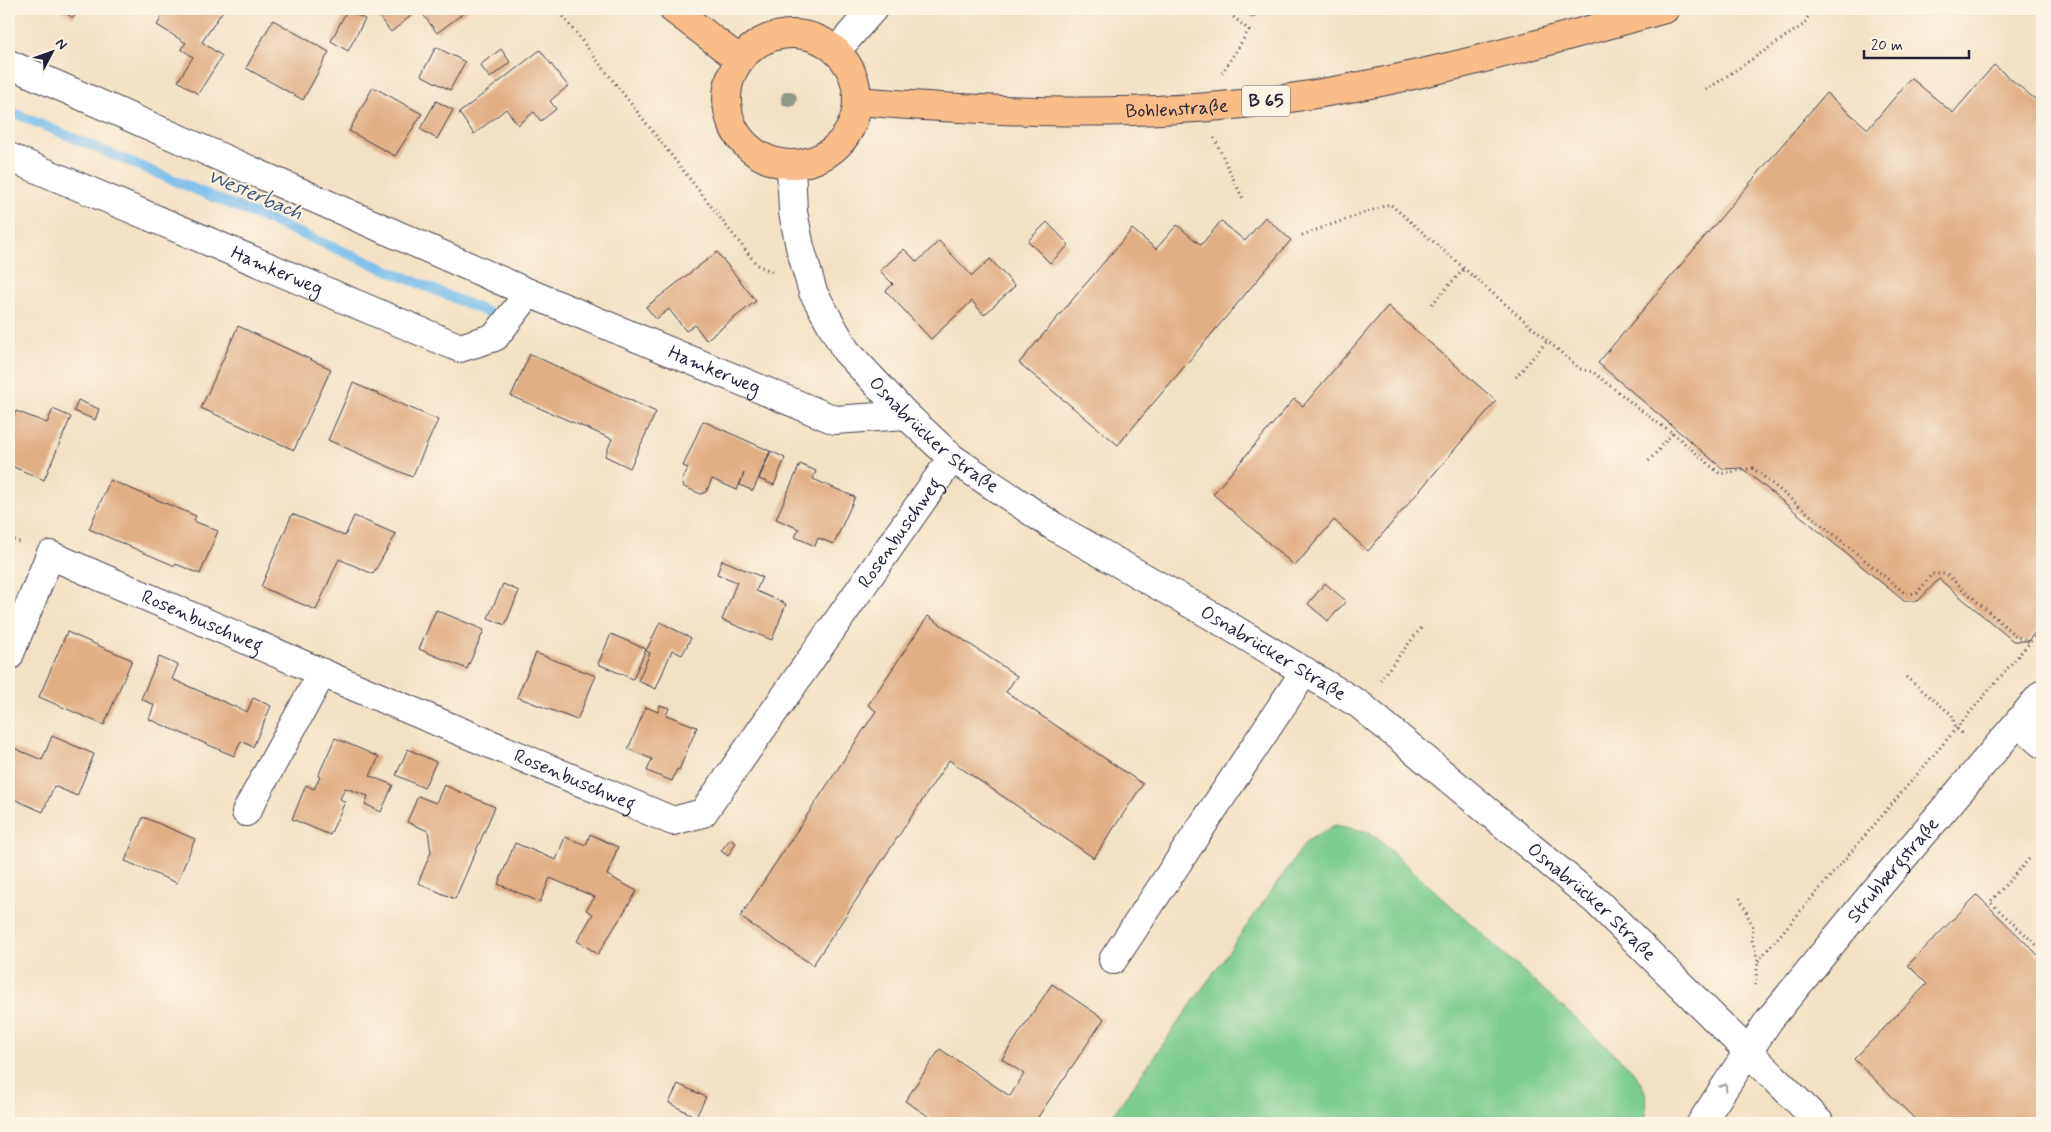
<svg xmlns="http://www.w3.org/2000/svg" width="2051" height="1132" font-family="Mynerve,sans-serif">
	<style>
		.grass { fill: #7bcc8c; stroke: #4e7764 }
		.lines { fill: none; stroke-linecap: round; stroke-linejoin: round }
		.stream { stroke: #75bbec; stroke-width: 10 }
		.building { fill: #e1af86 }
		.minor-casing { stroke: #413f4f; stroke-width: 30 }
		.major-casing { stroke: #413f4f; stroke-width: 30 }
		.path { stroke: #413f4f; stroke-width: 3; stroke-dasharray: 1 4; stroke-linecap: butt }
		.minor { stroke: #fff; stroke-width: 28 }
		.major { stroke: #f8bd89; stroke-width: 28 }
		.tree { fill: #919988 }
		.oneway { stroke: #9c9ca7 }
		.labels { text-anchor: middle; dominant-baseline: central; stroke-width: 4; stroke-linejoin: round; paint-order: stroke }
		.shield { fill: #fcf5e5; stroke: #63616e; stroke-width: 1 }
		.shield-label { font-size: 18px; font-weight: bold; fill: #22223b }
		.street-label { font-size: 19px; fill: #22223b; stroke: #fcf5e5 }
		.water-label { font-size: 20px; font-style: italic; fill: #3f5879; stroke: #fcf5e5 }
	</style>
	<rect width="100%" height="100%" fill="#fcf5e5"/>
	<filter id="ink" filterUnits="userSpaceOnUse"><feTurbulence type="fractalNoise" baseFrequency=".02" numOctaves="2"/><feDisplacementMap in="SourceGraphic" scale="10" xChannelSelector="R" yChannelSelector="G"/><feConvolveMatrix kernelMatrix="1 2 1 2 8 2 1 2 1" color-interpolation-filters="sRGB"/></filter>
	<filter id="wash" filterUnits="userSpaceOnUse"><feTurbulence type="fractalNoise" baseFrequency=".0096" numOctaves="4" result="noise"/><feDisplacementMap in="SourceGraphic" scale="20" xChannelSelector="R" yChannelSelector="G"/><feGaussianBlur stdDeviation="1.12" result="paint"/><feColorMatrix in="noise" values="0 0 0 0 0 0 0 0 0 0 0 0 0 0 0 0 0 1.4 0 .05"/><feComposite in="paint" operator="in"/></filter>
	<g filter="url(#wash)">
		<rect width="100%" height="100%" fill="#f3e1c3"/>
		<path class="grass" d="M1335,825L1370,832L1632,1070C1647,1091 1650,1098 1643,1123H1107L1307,841Z"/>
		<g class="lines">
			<path class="stream" d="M9,111L487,312"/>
		</g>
		<g id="blocks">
			<g class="building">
				<path d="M60,9H79L73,18Z"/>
				<path d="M167,9H224L202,42L222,56L198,94L178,81L193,57L181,49L186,43L157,25Z"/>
				<path d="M377,9H469L437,33L419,9L391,32L374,11Z"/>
				<path d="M1243,9H1261L1253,18Z"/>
				<path d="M347,10L365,19L348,51L331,41Z"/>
				<path d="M273,20L329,52L303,100L246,68Z"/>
				<path d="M436,47L465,62L450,90L421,75Z"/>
				<path d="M501,49L510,62L490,78L480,65Z"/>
				<path d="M540,50L568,86L550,101L556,109L541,121L534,112L518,125L506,109L474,134L459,113Z"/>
				<path d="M1994,65L2042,105V604L2038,608L2042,612V623L2028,641H2013L1939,579L1918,601H1904L1742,468L1723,469L1598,363L1826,93L1868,129L1911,78L1953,113Z"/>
				<path d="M373,87L422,114L395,156L349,131Z"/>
				<path d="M436,101L453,110L437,139L420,129Z"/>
				<path d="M1265,217L1291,240L1118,445L1019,363L1132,229L1156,249L1177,225L1201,245L1221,221L1245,241Z"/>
				<path d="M1047,222L1069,245L1050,263L1028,241Z"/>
				<path d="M939,241L972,276L990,259L1015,286L984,315L972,301L931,339L886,291L893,284L880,271L904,249L917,262Z"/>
				<path d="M717,252L756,301L706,340L695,325L686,331L669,309L656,319L646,307Z"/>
				<path d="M1388,306L1496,401L1368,551L1334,520L1295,566L1213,494L1294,399L1303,406Z"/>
				<path d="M238,326L331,369L294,450L201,408Z"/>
				<path d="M530,354L656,412L630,468L605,456L612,439L511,396Z"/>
				<path d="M353,383L438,420L412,477L328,440Z"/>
				<path d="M78,400L99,409L95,420L74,411Z"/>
				<path d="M53,409L71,417L44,480L9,465V429L16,411L47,423Z"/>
				<path d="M703,421L770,451L753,491L740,485L744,473L737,490L712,479L706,492L701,494L684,487L682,481L688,468L683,466Z"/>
				<path d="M771,451L785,458L774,485L759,479Z"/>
				<path d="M800,464L816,471L813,479L855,497L834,544L818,538L815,546L795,537L799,529L776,519Z"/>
				<path d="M110,480L196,516L194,521L218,531L200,574L176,564L175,566L89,529Z"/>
				<path d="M292,514L345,536L354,516L396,534L373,574L339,559L316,610L261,587Z"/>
				<path d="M722,560L762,577L756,591L786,604L772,640L722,620L737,582L717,574Z"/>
				<path d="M1325,583L1346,601L1328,621L1308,604Z"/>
				<path d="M503,584L519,591L505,625L488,618Z"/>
				<path d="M436,610L484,630L467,669L419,649Z"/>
				<path d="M928,616L1017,676L1006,692L1143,784L1094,858L949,760L813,965L740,917L876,711L868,705Z"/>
				<path d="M660,622L691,638L682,655L672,650L656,689L638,681L650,653L646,651Z"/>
				<path d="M67,632L132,660L104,725L39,697Z"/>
				<path d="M611,634L646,649L633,679L598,664Z"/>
				<path d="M536,653L596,676L577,720L517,697Z"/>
				<path d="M159,657L178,665L172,679L247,712L253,698L271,706L253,747L241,741L234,756L149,719L154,705L141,699Z"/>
				<path d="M660,705L669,708L666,715L697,727L679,770L677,769L672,781L647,771L652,759L628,749L646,707L658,712Z"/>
				<path d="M52,736L94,754L77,796L54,786L43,812L9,797V746L42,760Z"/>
				<path d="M335,738L379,757L370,776L393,785L381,812L365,804L368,796L345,788L340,799L345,802L330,835L292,819L306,785L314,789L320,777L318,776Z"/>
				<path d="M408,749L436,762L424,788L396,775Z"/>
				<path d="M444,785L495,807L455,899L418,883L431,852L428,831L407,822L418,796L436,803Z"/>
				<path d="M143,817L195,839L177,883L125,861Z"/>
				<path d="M590,834L618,847L607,875L637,891L598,954L577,941L593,914L586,910L595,897L550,878L540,902L498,884L515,843L556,860L565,837L586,845Z"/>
				<path d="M730,839L736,843L728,856L721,851Z"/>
				<path d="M1977,895L2042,959V1123H1919L1854,1059L1927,984L1908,965Z"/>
				<path d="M1052,984L1104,1019L1034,1123H939L905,1101L940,1049L1010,1096L1024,1074L1002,1059Z"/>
				<path d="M678,1084L706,1097L696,1117L669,1103Z"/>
			</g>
		</g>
	</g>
	<g filter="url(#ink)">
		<use href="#blocks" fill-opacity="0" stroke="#413f4f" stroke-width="1"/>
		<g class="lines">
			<defs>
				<g id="minor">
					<path d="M836,51L873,9"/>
					<path id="s1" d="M9,64L529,293L835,420L906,415"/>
					<path id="s2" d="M9,157L460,348L495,337L529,293"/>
					<path id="s3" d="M791,165L793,212L800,247L813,292L846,351L906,415L952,458L1053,526L1214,617L1360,705L1597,902L1820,1123"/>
					<path id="s4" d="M9,656L50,555L348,684L673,821L703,813L952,458"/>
					<path d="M2018,723L2042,744"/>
					<path d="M246,812L322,673"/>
					<path d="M1113,960L1305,671"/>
					<path id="s5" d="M1701,1123L1769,1020L1873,893L2042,694"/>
				</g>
				<g id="major">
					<path d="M673,9L740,60"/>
					<circle cx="792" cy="99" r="65"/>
					<path id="s6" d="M857,101C992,112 1133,118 1268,101C1403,84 1534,45 1665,9"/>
				</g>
			</defs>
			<use href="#minor" class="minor-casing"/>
			<use href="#major" class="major-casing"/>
			<g class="path">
				<path d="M557,9L757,265L775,273"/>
				<path d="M1222,73L1249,30L1224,9"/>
				<path d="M1706,90L1803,25L1813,9"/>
				<path d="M1214,138L1243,199"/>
				<path d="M1302,235L1390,204L1580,369L1593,372L1652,419L1673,433L1647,463"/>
				<path d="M1432,304L1464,269"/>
				<path d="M1516,377L1547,341"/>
				<path d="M1673,433L1720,474L1753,468L1906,594L1917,593L1932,574H1946L2017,637L2030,642"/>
				<path d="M9,538L22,543"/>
				<path d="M1906,677L1952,715L1956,728L1965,736"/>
				<path d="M1380,680L1421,628"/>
				<path d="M2029,859L1990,902L2042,950"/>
				<path d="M1740,898L1753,927L1752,940L1758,961L1755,986"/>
				<path d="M1758,961L2042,628"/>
			</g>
			<use href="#minor" class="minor"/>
			<use href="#major" class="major"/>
		</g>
		<circle class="tree" cx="789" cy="99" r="8"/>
		<defs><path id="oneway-chevron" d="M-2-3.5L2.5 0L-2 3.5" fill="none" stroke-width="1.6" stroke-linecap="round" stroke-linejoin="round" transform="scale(1.25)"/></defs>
		<use class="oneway" href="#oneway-chevron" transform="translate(1724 1087) rotate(-57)"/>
	</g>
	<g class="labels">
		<rect class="shield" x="1242" y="85.5" width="48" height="31" rx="4"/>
		<g class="shield-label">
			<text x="1266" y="101">B 65</text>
		</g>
		<g class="street-label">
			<text stroke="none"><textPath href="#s6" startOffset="320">Bohlenstraße</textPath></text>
			<text stroke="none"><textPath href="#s2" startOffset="291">Hamkerweg</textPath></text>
			<text stroke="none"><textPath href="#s1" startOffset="769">Hamkerweg</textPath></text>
			<text stroke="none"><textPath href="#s3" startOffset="319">Osnabrücker Straße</textPath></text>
			<text stroke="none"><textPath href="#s4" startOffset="1160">Rosenbuschweg</textPath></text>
			<text stroke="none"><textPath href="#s4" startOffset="275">Rosenbuschweg</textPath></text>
			<text stroke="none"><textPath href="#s3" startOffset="724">Osnabrücker Straße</textPath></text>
			<text stroke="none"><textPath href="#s4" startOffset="680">Rosenbuschweg</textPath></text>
			<text stroke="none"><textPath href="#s5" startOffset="318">Strubbergstraße</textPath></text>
			<text stroke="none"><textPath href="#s3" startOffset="1129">Osnabrücker Straße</textPath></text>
		</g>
		<g class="water-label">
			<text transform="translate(255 195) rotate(23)">Westerbach</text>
		</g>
	</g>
	<rect width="2051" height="1132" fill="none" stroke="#fcf5e5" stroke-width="30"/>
	<g transform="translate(52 52) rotate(49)" stroke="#fcf5e5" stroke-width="4" paint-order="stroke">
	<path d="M0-4L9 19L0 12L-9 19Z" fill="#22223b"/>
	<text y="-8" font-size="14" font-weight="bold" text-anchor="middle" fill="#22223b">N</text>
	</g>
	<path d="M1864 50v8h105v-8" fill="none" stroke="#22223b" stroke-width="2.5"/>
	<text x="1871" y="50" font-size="15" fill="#22223b" stroke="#fcf5e5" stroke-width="4" paint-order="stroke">20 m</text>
</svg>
